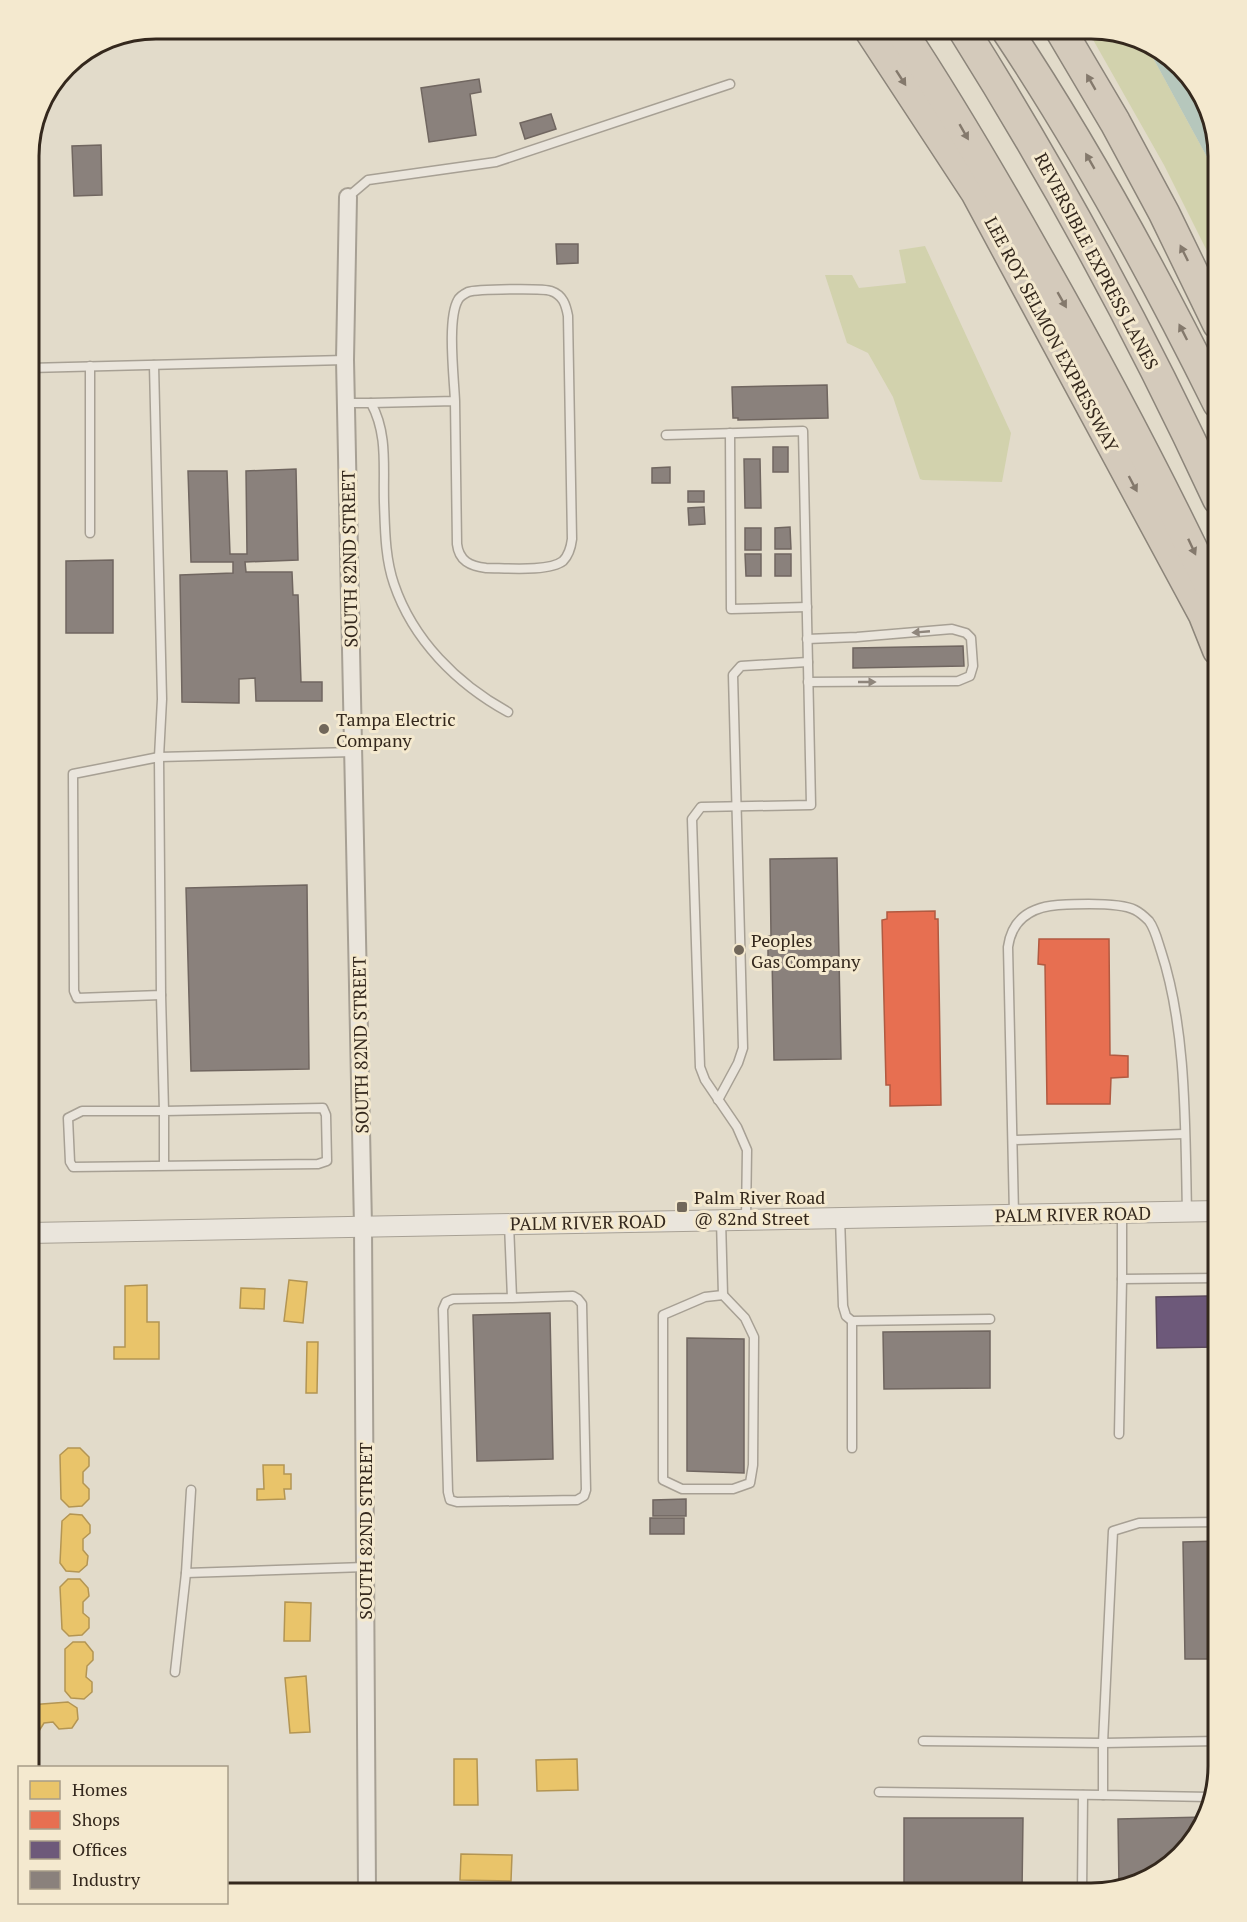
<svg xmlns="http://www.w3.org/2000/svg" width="1247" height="1922" font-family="'PT Serif',serif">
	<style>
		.green { fill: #d2d2ad }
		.water { fill: #b6c7bc }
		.homes { fill: #e9c46a; stroke: #b39553; stroke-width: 1.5 }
		.shops { fill: #e76f51; stroke: #b15a41; stroke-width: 1.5 }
		.offices { fill: #6d597a; stroke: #5c4a5e; stroke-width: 1.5 }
		.industry { fill: #8a817c; stroke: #706660; stroke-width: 1.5 }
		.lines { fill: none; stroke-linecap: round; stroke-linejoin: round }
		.service-casing { stroke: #a7a094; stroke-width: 11 }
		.minor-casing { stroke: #a7a094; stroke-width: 20 }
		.tertiary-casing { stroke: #a7a094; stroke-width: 22 }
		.motorway-casing { stroke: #8c857a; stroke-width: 33 }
		.service { stroke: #eae5dc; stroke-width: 8 }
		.minor { stroke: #eae5dc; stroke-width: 16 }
		.tertiary { stroke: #eae5dc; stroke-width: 20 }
		.motorway { stroke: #d4cabb; stroke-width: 30 }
		.oneway { fill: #84796c }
		.oneway2 { fill: #8f867c }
		.poi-dot { fill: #71675a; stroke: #f4e9cf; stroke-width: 2 }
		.labels { text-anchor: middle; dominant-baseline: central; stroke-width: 6; stroke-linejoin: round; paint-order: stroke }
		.street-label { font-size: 18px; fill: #34281d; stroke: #f4e9cf }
		.poi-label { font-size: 18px; fill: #34281d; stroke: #f4e9cf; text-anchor: start }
		.rim { fill: none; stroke: #34281d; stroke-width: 3 }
	</style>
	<rect width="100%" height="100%" fill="#e2dbca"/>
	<g class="green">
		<path d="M1087,29H1099L1146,45L1213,168L1218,184V273L1164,165Z"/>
		<path d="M925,246L1011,433L1002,482L923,480L920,479L893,397L868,353L847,343L825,275H852L859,288L906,283L899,250Z"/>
	</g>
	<path class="water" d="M1146,45L1162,50L1202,93L1218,156V184L1213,168Z"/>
	<g class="homes">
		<path d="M289,1280L307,1282L303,1323L284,1321Z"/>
		<path d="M147,1285V1322H159V1359H114V1347H125V1286Z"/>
		<path d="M241,1288L265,1289L264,1309L240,1308Z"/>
		<path d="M307,1342H318L317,1393H306Z"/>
		<path d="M68,1448H80L89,1457V1466L83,1472V1483L89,1489V1499L82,1506L69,1507L61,1499L60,1455Z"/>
		<path d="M263,1465H284V1474H291V1489H284L285,1499L257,1500V1489H264Z"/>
		<path d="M70,1514L82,1515L90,1525V1533L83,1539V1550L88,1556L87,1565L79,1572L66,1571L60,1563L62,1521Z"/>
		<path d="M68,1579H80L88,1588L89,1596L83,1602V1613L89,1618V1628L82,1635L69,1636L62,1629L60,1587Z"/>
		<path d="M285,1602L311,1603L310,1641H284Z"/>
		<path d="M73,1642H85L93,1652V1660L87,1666L86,1677L92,1682V1692L84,1699L71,1698L65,1691V1649Z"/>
		<path d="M306,1676L310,1732L290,1733L285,1678Z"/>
		<path d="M68,1702L77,1708L78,1719L72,1728L59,1729L53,1722L44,1723L39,1731H29V1705Z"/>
		<path d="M454,1759H477L478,1805H454Z"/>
		<path d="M577,1759L578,1790L537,1791L536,1760Z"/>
		<path d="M461,1854L512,1855L511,1881L460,1880Z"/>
	</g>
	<g class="shops">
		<path d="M935,911V919H938L941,1105L890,1106V1085H886L882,920L887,919V912Z"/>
		<path d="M1039,939H1109L1110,1055L1128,1056V1077L1111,1078L1110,1104H1047L1045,965L1038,964Z"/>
	</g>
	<path class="offices" d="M1208,1296H1218V1347L1157,1348L1156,1297Z"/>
	<g class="industry">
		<path d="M479,79L481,92L470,94L476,135L429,142L421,88Z"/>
		<path d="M551,114L556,129L525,139L520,123Z"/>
		<path d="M101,145L102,195L74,196L72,146Z"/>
		<path d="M556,244H578V263L557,264Z"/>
		<path d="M827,385L828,418L738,420V418H733L732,387Z"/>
		<rect x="773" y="447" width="15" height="25"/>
		<path d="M744,459H760L761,508H745Z"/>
		<path d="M670,467V483H652V468Z"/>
		<path d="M296,469L298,560L245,562L246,572H292L293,595H298L301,682H322V701H256L255,678L239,679V703L182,702L180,575L233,573V562H191L188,471H227L230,554H247L246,471Z"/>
		<rect x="688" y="491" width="16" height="11"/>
		<path d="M704,507L705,524L689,525L688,508Z"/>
		<path d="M790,527L791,549H775V528Z"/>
		<rect x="745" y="528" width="16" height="22"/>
		<path d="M745,554H761V576H746Z"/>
		<rect x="775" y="554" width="16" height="22"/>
		<path d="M113,560V633H66V561Z"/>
		<path d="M963,646L964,666L853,668V648Z"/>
		<path d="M29,818H34L35,898H29Z"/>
		<path d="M837,858L841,1059L774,1060L772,957H768V936H771L770,859Z"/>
		<path d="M307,885L309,1069L191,1071L186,888Z"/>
		<path d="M550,1313L553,1459L477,1461L473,1315Z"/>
		<path d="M990,1331V1388L884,1389L883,1332Z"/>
		<path d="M687,1338L744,1339V1473L687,1471Z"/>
		<path d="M686,1499V1516H653V1500Z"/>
		<rect x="650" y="1518" width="34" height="16"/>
		<path d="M1218,1541V1659H1185L1183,1542Z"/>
		<path d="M1205,1817L1201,1830L1154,1877L1119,1886L1118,1819Z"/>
		<path d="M904,1818H1023L1022,1893H904Z"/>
	</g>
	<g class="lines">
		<defs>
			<g id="service">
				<path d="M348,197L368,180L496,162L730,84"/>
				<path d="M154,365L162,699L159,757L353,752"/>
				<path d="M90,366V533"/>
				<path d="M29,368L345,360"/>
				<path d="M346,403H371C388,434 383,467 384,502C385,529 385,558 394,584C413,640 457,684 508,712"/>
				<path d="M371,403L455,401L457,544C459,561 470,566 486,568C505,568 549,572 563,561C569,555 571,547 572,539L568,316C566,305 563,295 551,291C544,288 476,289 468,292C464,294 460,296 458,300C447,319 454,377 455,401"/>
				<path d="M730,433L731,609L807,607"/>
				<path d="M666,435L803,431L811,805L701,807L692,819L700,1067L705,1080L737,1127L747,1150L746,1219"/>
				<path d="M807,639L857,637L952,629L966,633L971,638L973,666L970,676L958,681L808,682"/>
				<path d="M159,757L161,995L77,998L74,991L73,774Z"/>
				<path d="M161,995L164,1111L323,1108L326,1115L327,1161L318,1164L73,1167L70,1162L68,1118L82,1111H164V1166"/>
				<path d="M718,1100L738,1063L743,1048L733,675L741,666L808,662"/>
				<path d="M1013,1140L1184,1134"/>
				<path d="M1014,1214L1008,947C1012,919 1031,907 1058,905C1076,904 1119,902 1135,910C1139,912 1146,918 1149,921C1155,929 1158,942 1161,951C1187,1030 1185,1128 1187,1212"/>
				<path d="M1122,1214V1279L1218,1278"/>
				<path d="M840,1218L843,1306L846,1316L852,1321L990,1319"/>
				<path d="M721,1220L723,1295"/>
				<path d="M509,1224L512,1298L453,1299L446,1302L443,1309L448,1492L450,1500L457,1502L577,1500L584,1496L586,1490L582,1304L578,1299L573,1296L512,1298"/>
				<path d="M723,1295L745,1318L754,1337L753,1465L750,1483L733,1489H682L663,1480V1315L705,1297Z"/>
				<path d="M1119,1434L1122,1279"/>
				<path d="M852,1448V1321"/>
				<path d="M191,1490L186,1573L365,1567"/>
				<path d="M175,1672L186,1573"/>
				<path d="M923,1741L1103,1743V1795L1210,1797"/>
				<path d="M1218,1741L1103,1743L1113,1531L1139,1523L1218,1522"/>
				<path d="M879,1792L1103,1795"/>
				<path d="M1082,1893L1083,1795"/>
			</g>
			<path id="minor" d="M348,197L345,360L363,1226L367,1893"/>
			<path id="tertiary" d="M29,1233L1218,1211"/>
			<g id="motorway">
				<path d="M869,29L976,192L1204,615L1218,650"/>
				<path d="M900,29C949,103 994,180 1038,258C1100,367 1159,478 1213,592"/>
				<path d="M963,29C1058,180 1143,337 1218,499"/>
				<path d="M1006,29C1086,149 1154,274 1218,403"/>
				<path d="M1060,29L1115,122L1164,213L1218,324"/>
			</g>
		</defs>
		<use href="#service" class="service-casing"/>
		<use href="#minor" class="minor-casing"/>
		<use href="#tertiary" class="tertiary-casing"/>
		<use href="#motorway" class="motorway-casing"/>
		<use href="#service" class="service"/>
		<use href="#minor" class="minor"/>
		<use href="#tertiary" class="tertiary"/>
		<use href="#motorway" class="motorway"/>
	</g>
	<defs><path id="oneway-solid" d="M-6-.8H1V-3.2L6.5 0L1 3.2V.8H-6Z" transform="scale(1.5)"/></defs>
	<g class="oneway">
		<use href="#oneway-solid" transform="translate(901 78) rotate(57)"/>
		<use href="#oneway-solid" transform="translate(1091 82) rotate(-120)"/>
		<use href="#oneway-solid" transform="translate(964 132) rotate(60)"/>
		<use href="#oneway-solid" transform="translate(1090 161) rotate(-120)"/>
		<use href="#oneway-solid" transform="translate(1184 253) rotate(-116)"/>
		<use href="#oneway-solid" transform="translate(1062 300) rotate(60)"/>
		<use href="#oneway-solid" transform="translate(1183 332) rotate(-117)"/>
		<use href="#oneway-solid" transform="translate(1133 484) rotate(62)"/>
		<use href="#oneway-solid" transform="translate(1192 547) rotate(65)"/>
	</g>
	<g class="oneway2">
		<use href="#oneway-solid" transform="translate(921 632) rotate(175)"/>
		<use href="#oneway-solid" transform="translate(867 682)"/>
	</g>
	<g class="poi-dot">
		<circle cx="324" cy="729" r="6"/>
		<circle cx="739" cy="950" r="6"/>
		<rect x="676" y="1201" width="12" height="12" rx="3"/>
	</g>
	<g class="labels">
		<g class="street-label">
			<text transform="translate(1097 261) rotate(62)">REVERSIBLE EXPRESS LANES</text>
			<text transform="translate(1052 334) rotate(62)">LEE ROY SELMON EXPRESSWAY</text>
			<text transform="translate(349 559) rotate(-91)">SOUTH 82ND STREET</text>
			<text transform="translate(360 1045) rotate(-91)">SOUTH 82ND STREET</text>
			<text transform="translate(1073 1214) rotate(-1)">PALM RIVER ROAD</text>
			<text transform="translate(588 1222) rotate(-1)">PALM RIVER ROAD</text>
			<text transform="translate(365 1531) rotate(-90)">SOUTH 82ND STREET</text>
		</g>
		<g class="poi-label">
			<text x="336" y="719">Tampa Electric<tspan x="336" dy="21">Company</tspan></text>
			<text x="751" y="940">Peoples<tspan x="751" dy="21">Gas Company</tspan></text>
			<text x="694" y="1197">Palm River Road<tspan x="694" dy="21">@ 82nd Street</tspan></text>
		</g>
	</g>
	<path d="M0 0H1247V1922H0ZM156 39H1091A117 117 0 0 1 1208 156V1766A117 117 0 0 1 1091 1883H156A117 117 0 0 1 39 1766V156A117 117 0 0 1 156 39Z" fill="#f4e9cf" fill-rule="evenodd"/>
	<path class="rim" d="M156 39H1091A117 117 0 0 1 1208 156V1766A117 117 0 0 1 1091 1883H156A117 117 0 0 1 39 1766V156A117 117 0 0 1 156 39Z"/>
	<rect x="18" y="1766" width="210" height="138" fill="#f4e9cf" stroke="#a79c88" stroke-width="1.5"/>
	<rect x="30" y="1781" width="30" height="18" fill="#e9c46a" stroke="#a79c88" stroke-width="1.5"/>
	<text x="72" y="1796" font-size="18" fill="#34281d">Homes</text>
	<rect x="30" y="1811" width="30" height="18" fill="#e76f51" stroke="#a79c88" stroke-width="1.5"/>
	<text x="72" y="1826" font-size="18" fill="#34281d">Shops</text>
	<rect x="30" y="1841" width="30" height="18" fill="#6d597a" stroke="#a79c88" stroke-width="1.5"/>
	<text x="72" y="1856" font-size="18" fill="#34281d">Offices</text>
	<rect x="30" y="1871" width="30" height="18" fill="#8a817c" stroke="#a79c88" stroke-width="1.5"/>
	<text x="72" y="1886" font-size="18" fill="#34281d">Industry</text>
</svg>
